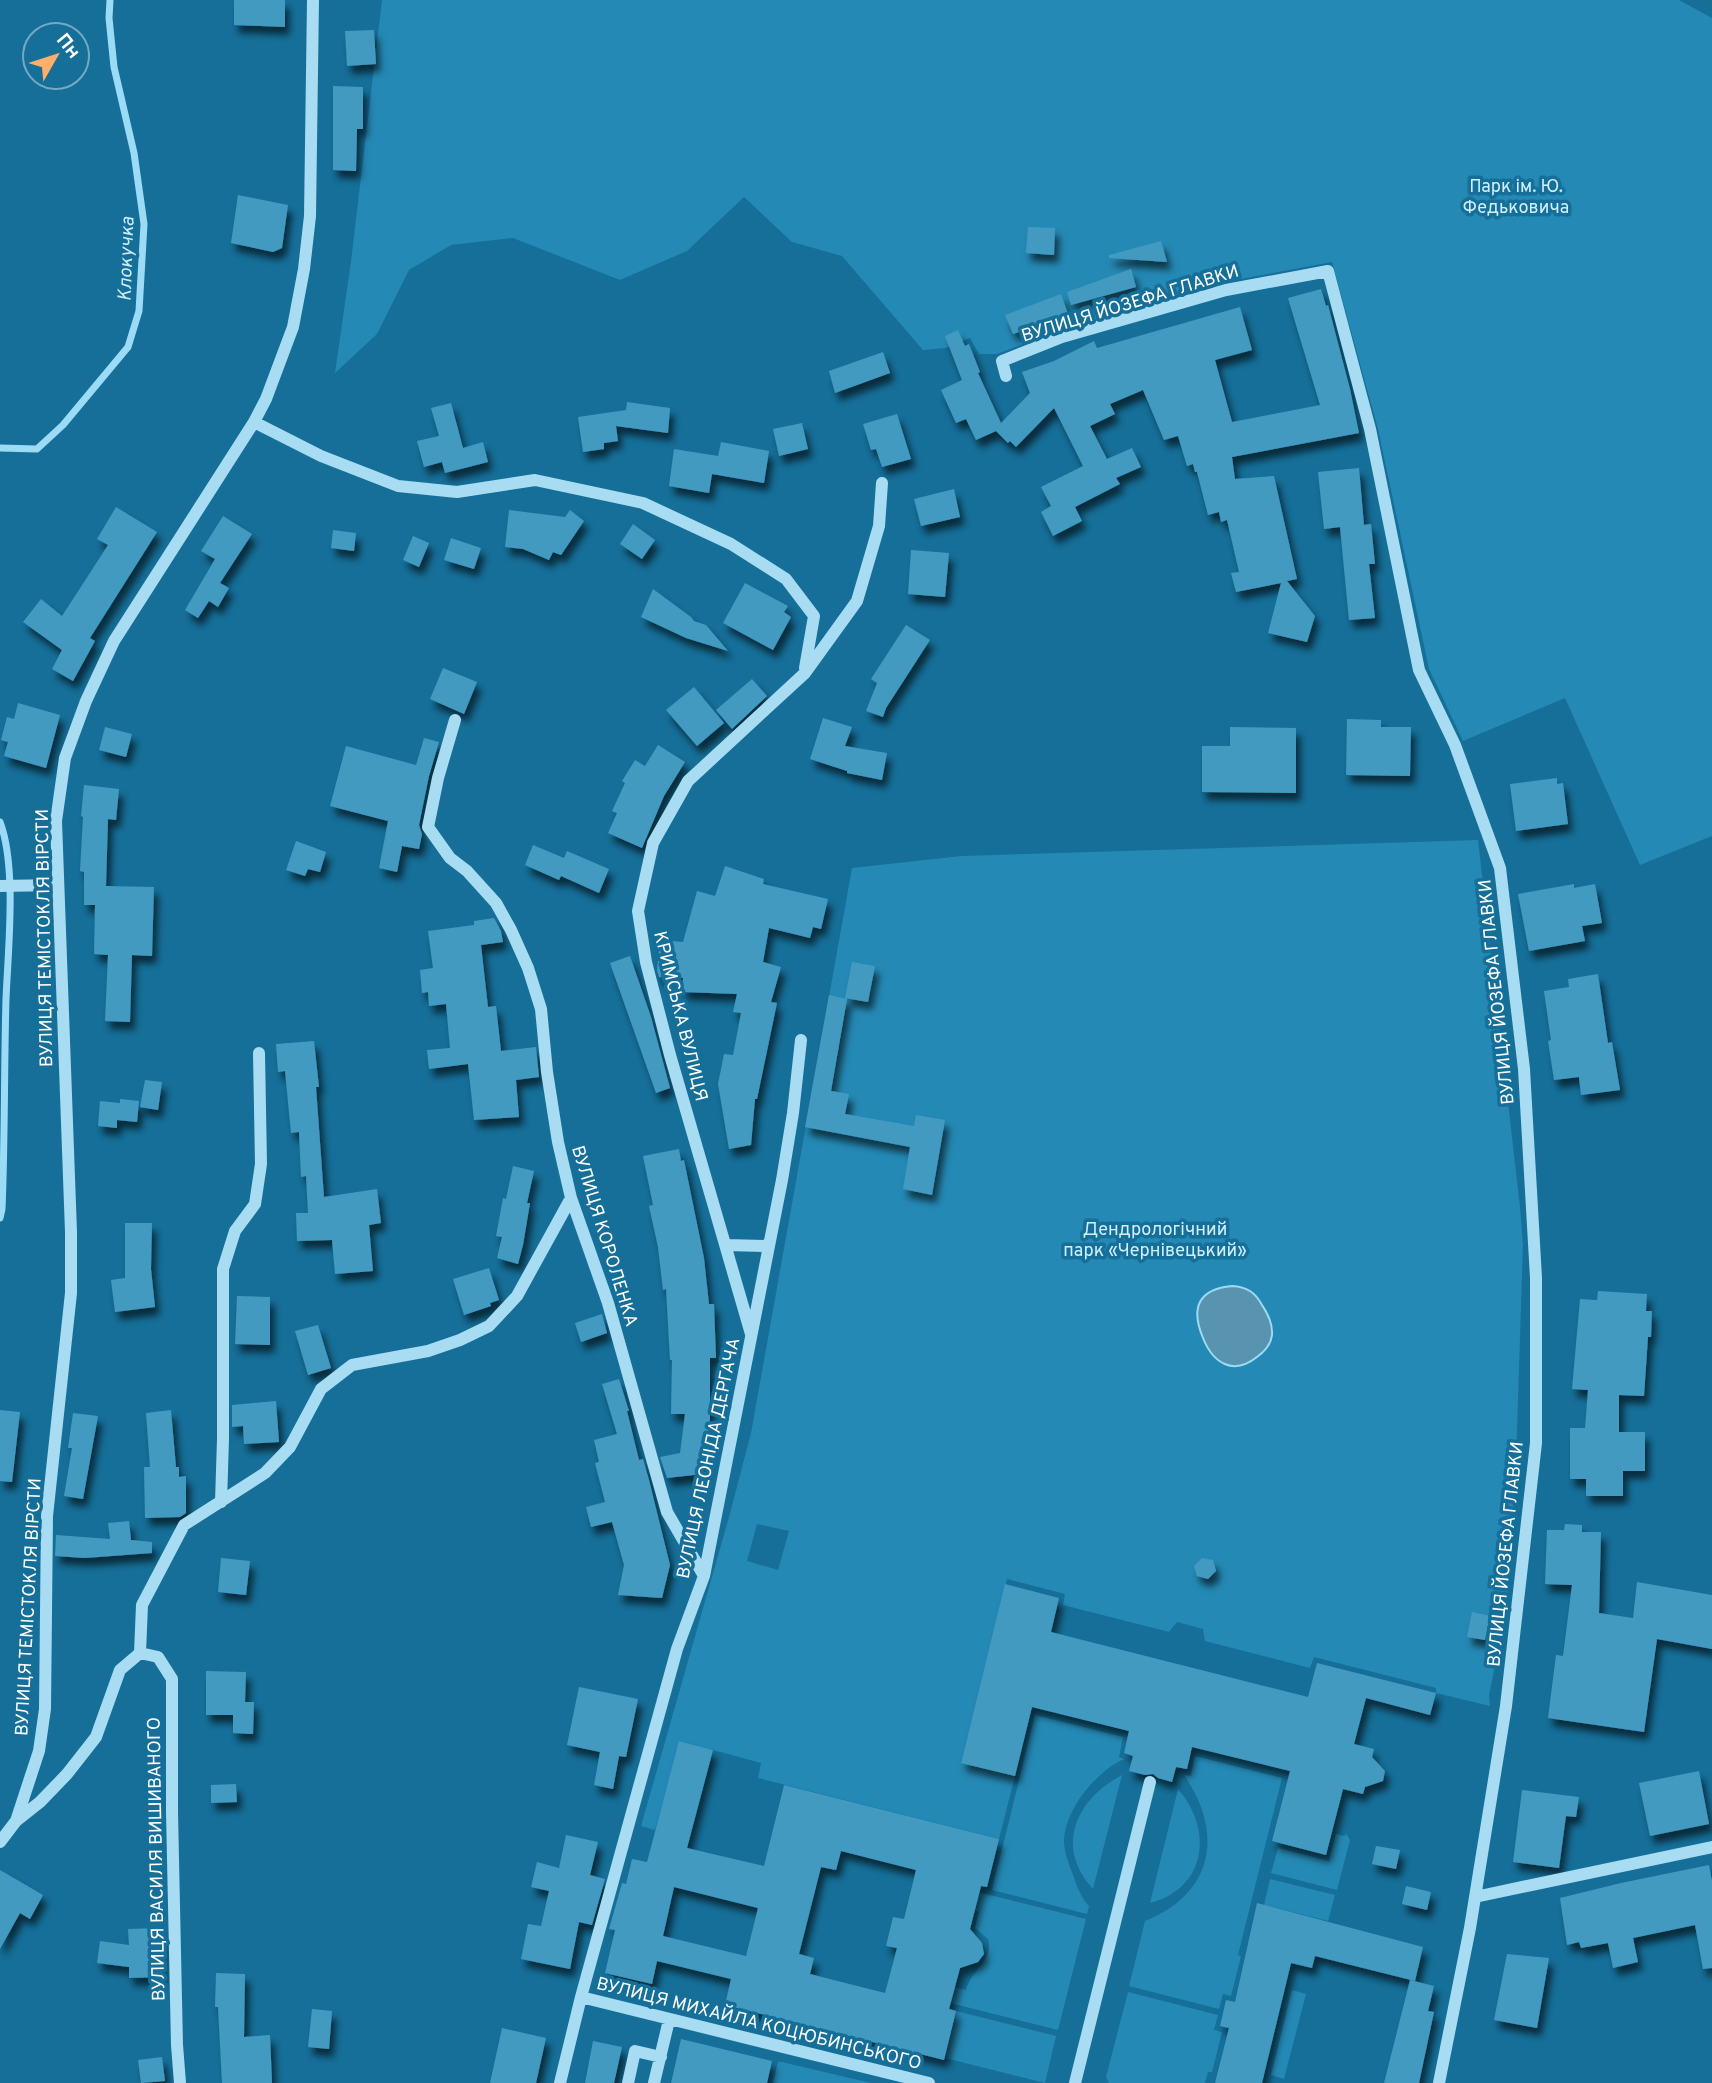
<svg xmlns="http://www.w3.org/2000/svg" width="1712" height="2083" viewBox="0 0 1712 2083" font-family="Overpass,sans-serif">
  <style>
    .green { fill: #2489b5; fill-rule: evenodd }
    .water { fill: #5894b0; stroke: #9bdbf5; stroke-width: 2 }
    .lines { fill: none; stroke-linecap: round; stroke-linejoin: round }
    .stream { stroke: #9bdbf5; stroke-width: 7 }
    .building { fill: #429ac1; fill-rule: evenodd; filter: url(#shadow) }
    .minor { stroke: #a8dcf2; stroke-width: 12 }
    .labels { text-anchor: middle; stroke-width: 7; stroke-linejoin: round; paint-order: stroke }
    .park-label { font-size: 18px; fill: #d0effd; stroke: #156f99 }
    .street-label { font-size: 18px; fill: #fff; stroke: #156f99 }
    .water-label { font-size: 19px; font-style: italic; fill: #cbedfb; stroke: #156f99 }
  </style>
  <defs>
    <filter id="shadow"><feDropShadow dx="4.5" dy="8" stdDeviation="3.5" flood-color="#0009"/></filter>
  </defs>
  <rect width="100%" height="100%" fill="#156f99"/>
  <path class="green" d="M382,0H1679L1712,18V836L1640,865L1565,698L1463,741L1429,669L1378,429L1332,262L1219,283L1058,331L997,354H979L970,338L946,348L923,350L842,256L792,242L744,197L687,251L620,280L513,238L451,245L409,270L377,334L335,373L351,261Z
    M1478,840L1520,1207L1523,1245L1513,1553L1505,1613L1489,1696L1490,1706L1436,1693V1688L1314,1657L1310,1668L1205,1641L1203,1629L1177,1622L1169,1632L1063,1605L1065,1594L1007,1579L961,1762L1015,1776L999,1839L758,1778L761,1763L680,1741L655,1830L641,1826L729,1517L751,1433L852,868L961,856ZM757,1524L789,1531L778,1570L747,1561Z
    M1035,1715L1123,1737L1119,1757L1124,1759C1096,1772 1066,1808 1064,1840C1064,1851 1068,1862 1072,1872C1076,1884 1080,1896 1089,1906L1087,1914L992,1890Z
    M1195,1756L1282,1778L1238,1955L1241,1956L1231,1996L1223,1994L1219,2009L1129,1986L1145,1921C1214,1893 1224,1833 1184,1775L1191,1776Z
    M1122,1775L1093,1889C1054,1847 1076,1799 1122,1775Z
    M1178,1789C1214,1830 1206,1889 1150,1903Z
    M1346,1833L1350,1840L1337,1890L1271,1873L1278,1848L1329,1861L1336,1834L1345,1836Z
    M1270,1879L1335,1895L1328,1921L1264,1905Z
    M970,1890L1086,1919L1058,2030L942,2001L946,1985L966,1990C971,1970 994,1961 988,1939L975,1928L979,1912L965,1908Z
    M1292,1990L1306,1994L1284,2079L1271,2075Z
    M1128,1992L1218,2015L1214,2030L1222,2032L1212,2072H1208L1205,2083H1109L1106,2077Z
    M956,2011L1056,2036L1045,2083L945,2058Z
    M778,2062H782L871,2083H773Z"/>
  <path class="water" d="M1232,1286C1247,1287 1255,1292 1262,1305C1268,1314 1273,1324 1272,1335C1271,1344 1264,1352 1257,1357C1233,1376 1213,1363 1203,1338C1190,1307 1199,1289 1232,1286Z"/>
  <g class="lines">
    <path class="stream" d="M0,448L37,449L63,425L128,347L139,311L144,224L134,153L114,67L109,18L110,0
      M0,822C17,867 8,950 6,999C4,1069 5,1139 2,1209L0,1218"/>
  </g>
  <path class="building" d="M234,0H285V27L234,25Z
    M374,30L376,64L347,66L345,31Z
    M333,86L363,87V129H357L356,171L333,170Z
    M238,195L288,205L282,248L273,252L231,243Z
    M1028,227L1055,228L1054,255L1026,253Z
    M1161,241L1167,262L1109,258V255Z
    M1131,269L1136,287L1071,305L1067,292Z
    M1321,289L1326,306L1328,305L1350,389L1359,433L1232,457L1235,479L1274,476L1297,579L1287,581L1315,616L1307,642L1268,633L1281,583L1236,592L1231,573L1239,572L1227,520L1221,522L1219,512L1208,515L1197,472H1195L1193,464L1187,466L1178,436L1164,440L1143,390L1110,404L1115,414L1090,426L1107,459L1132,448L1141,467L1116,478L1120,484L1075,507L1082,521L1053,536L1041,512L1051,506L1041,487L1083,466L1054,408L1016,447L1010,441L1008,443L996,431L976,440L966,419L956,423L941,390L962,380L945,336L958,330L965,346L969,344L980,372L978,373L1001,423L1030,393L1022,372L1054,361L1094,341L1097,348L1240,307L1252,350L1215,360L1232,422L1320,405L1288,298Z
    M1061,294L1068,314L1013,334L1005,315Z
    M883,352L890,373L835,393L829,371Z
    M627,402L670,408L668,433L616,426L618,441L604,443V449L583,452L578,417L626,410Z
    M451,403L463,448L483,442L488,462L445,473L442,462L424,467L417,441L439,436L431,408Z
    M897,414L911,459L882,467L876,449L871,450L863,424Z
    M802,423L808,449L779,456L773,429Z
    M721,442L769,451L764,483L712,474L709,493L669,486L674,449L718,456Z
    M1359,468L1364,525L1371,524L1375,564H1369L1375,618L1349,620L1340,527L1324,529L1318,472Z
    M954,489L960,517L921,526L914,499Z
    M116,507L157,532L90,638L95,641L73,681L52,669L62,650L23,622L41,599L62,616L108,545L97,539Z
    M509,510L565,517L570,510L584,521L561,555L553,552L549,560L523,549L505,547Z
    M223,516L252,534L220,583L229,588L218,607L209,601L198,618L185,610L215,559L201,551Z
    M633,524L655,540L642,559L620,544Z
    M333,530L356,533L354,551L331,548Z
    M413,536L429,543L419,567L403,560Z
    M451,538L481,548L474,569L444,560Z
    M911,550L949,553L945,597L908,594Z
    M745,583L788,606L784,612L791,617L773,650L723,623Z
    M653,589L691,617L694,621L706,625L728,651L686,638L641,617Z
    M906,625L930,640L886,708L883,717L866,711L877,683L871,679Z
    M443,668L477,682L464,714L430,699Z
    M752,679L767,696L732,729L716,710Z
    M694,687L724,723L697,746L666,710Z
    M18,703L60,715L46,768L4,756L8,742L1,740L7,717L14,719Z
    M823,718L852,727L845,746L887,753L882,780L847,773V771L810,759Z
    M1347,719L1381,720V727H1411L1410,776L1346,775Z
    M105,727L132,734L126,757L99,750Z
    M1230,727L1296,728V793L1202,792V746H1230Z
    M424,738L439,742L429,776L419,825L422,834L419,849L402,846L397,872L379,868L388,821L330,806L346,746L416,765Z
    M658,745L685,762L664,796L642,848L608,833L617,813L612,811L625,783L622,781L635,760L645,766Z
    M1557,778V784L1563,783L1568,824L1516,831L1510,784Z
    M84,785L119,789L116,820L108,819L106,886L154,887L152,956L132,955L130,1022L105,1021L108,955L94,954L95,905H84V872L80,871L83,817L81,816Z
    M296,841L326,852L320,872L308,869L305,876L286,870Z
    M533,845L564,858L567,851L609,869L599,893L561,876L559,880L525,865Z
    M725,866L764,879L763,884L828,899L821,929L813,927L810,938L769,928L763,962L781,967L771,1002L777,1003L757,1099H755L751,1145L729,1149L718,1084L724,1054L733,1055L741,1013L733,1012L737,994L682,992L683,978L659,977L657,970L660,940L683,942L697,891L715,896Z
    M1574,884V888L1595,884L1602,923L1582,926L1585,941L1529,951L1518,894Z
    M494,918L501,931L503,942L481,945L488,1007L496,1006L501,1051L536,1047L539,1077L516,1080L519,1117L474,1120L468,1064L429,1069L427,1050L450,1048L446,1004L429,1006L428,992L422,993L420,970L433,968L428,931L474,925V921Z
    M630,956L651,1017L670,1088L656,1093L610,963Z
    M852,962L875,966L868,1002L845,998Z
    M1598,974L1608,1043L1612,1042L1620,1090L1581,1095L1579,1077L1554,1080L1548,1041L1551,1040L1544,991L1569,987L1568,979Z
    M829,995L847,999L831,1091L849,1094L845,1114L914,1126L916,1115L945,1120L932,1195L903,1189L910,1147L805,1127Z
    M314,1041L319,1087H316L324,1197L377,1189L381,1223L369,1225L373,1271L335,1274L332,1240L297,1241L296,1213H308L306,1176L301,1177L299,1132L291,1133L285,1071L278,1072L276,1044Z
    M145,1080L162,1082L158,1110L140,1107Z
    M120,1099L139,1101L137,1122L117,1120V1128L98,1126L100,1101L120,1103Z
    M679,1149L681,1161L684,1160L704,1258L709,1304H714L716,1358H710V1422L703,1474L667,1478L660,1457L680,1453L685,1414H671L672,1360H670L666,1289L663,1290L658,1247L649,1206L653,1205L643,1156Z
    M513,1166L534,1171L527,1203H530L523,1245L518,1264L497,1258L502,1237L496,1236L503,1198L506,1199Z
    M125,1223H152L151,1269L155,1307L115,1312L111,1280L125,1278Z
    M489,1268L499,1300L490,1303L491,1306L464,1315L453,1279Z
    M1598,1291L1647,1294L1646,1311H1652L1651,1337H1648L1644,1396L1619,1395V1432H1645V1471H1623V1496H1586V1479H1570V1428H1585L1588,1390L1572,1389L1580,1299L1597,1300Z
    M237,1296L270,1297V1345L235,1344Z
    M602,1314L607,1333L581,1342L575,1323Z
    M318,1325L331,1368L308,1375L295,1331Z
    M619,1379L629,1411H627L639,1460L643,1459L649,1480L670,1565L662,1598L618,1595L624,1565L612,1522L591,1527L586,1507L605,1502L595,1463L599,1462L594,1440L617,1434L602,1384Z
    M276,1401L279,1442L244,1444L243,1426L232,1427V1405Z
    M0,1410L20,1412L12,1482L0,1481Z
    M171,1410L176,1467H179V1477L186,1476V1513L180,1517L145,1518L144,1467H150L146,1413Z
    M73,1413L98,1416L83,1499L64,1496L72,1448H68Z
    M129,1521L131,1540L152,1542V1553L85,1558L55,1556L56,1535L110,1539L108,1523Z
    M1565,1524L1582,1525V1532H1601L1599,1613L1633,1618L1637,1582L1712,1595V1649L1657,1639L1644,1732L1548,1718L1556,1655L1563,1656L1572,1585L1545,1584L1547,1530H1564Z
    M221,1558L250,1561L246,1595L218,1592Z
    M1202,1558L1213,1560L1216,1571L1208,1579L1197,1576L1194,1566Z
    M1005,1584L1059,1598L1051,1632L1308,1697L1317,1663L1436,1693L1430,1715L1366,1698L1354,1744L1374,1749L1372,1757L1385,1771L1383,1781L1365,1787L1363,1794L1343,1789L1326,1855L1272,1841L1290,1771L1192,1747L1187,1769L1176,1767L1172,1782L1158,1778L1153,1774L1145,1775L1129,1771L1133,1756L1124,1753L1129,1731L1032,1707L1015,1776L961,1763Z
    M1472,1612L1490,1616L1485,1640L1467,1637Z
    M206,1671L246,1672L245,1702H254L253,1734L233,1733V1715H206Z
    M579,1687L638,1699L626,1757L619,1756L613,1789L594,1785L600,1752L567,1745Z
    M679,1741L713,1750L687,1848L764,1866L784,1785L999,1839L987,1887L981,1886L970,1929L982,1943L984,1954L978,1962L960,1968L949,2009L956,2011L944,2060L725,2005L731,1979L657,1961L652,1984L605,1973L615,1930L609,1929L622,1883L626,1884L632,1859L647,1862ZM841,1851L916,1870L904,1919L893,1917L886,1946L897,1948L885,1993L810,1974L814,1958L799,1954L821,1867L836,1870ZM674,1887L758,1908L746,1956L663,1936Z
    M1699,1771L1709,1824L1650,1836L1639,1783Z
    M236,1784L237,1802L211,1803V1785Z
    M1522,1790L1579,1797L1576,1817L1566,1816L1559,1868L1513,1862Z
    M566,1835L598,1842L590,1875L605,1879L592,1925L579,1922L570,1969L521,1959L528,1924L541,1926L549,1891L531,1887L537,1862L559,1868Z
    M1376,1846L1400,1850L1396,1869L1372,1864Z
    M1709,1865L1712,1881V1968L1703,1969L1695,1925L1633,1938L1638,1962L1613,1968L1608,1943L1581,1948L1579,1942L1567,1945L1560,1898L1621,1883Z
    M0,1870L43,1895L30,1919L20,1913L0,1949Z
    M1406,1886L1431,1892L1427,1910L1402,1904Z
    M1257,1903L1423,1947L1415,1981L1315,1956L1312,1968L1291,1963L1262,2083H1215L1229,2028L1220,2026L1226,2000L1235,2002Z
    M161,1928L162,1977L129,1978V1967L97,1963L100,1941L129,1945L128,1929Z
    M1507,1954L1549,1958L1537,2028L1494,2020Z
    M216,1973L245,1974L244,2037L270,2035L272,2083H222L218,2007H215Z
    M1410,1980L1434,1986L1428,2011L1434,2012L1419,2083H1384Z
    M312,2009L332,2011L329,2049L308,2047Z
    M502,2028L546,2038L536,2083H490Z
    M681,2039L772,2061L767,2083H671Z
    M593,2041L622,2047L614,2083H585Z
    M162,2057L165,2081L141,2083L138,2060Z"/>
  <g class="lines">
    <path class="minor" d="M1006,376L1002,361L1062,337L1226,290L1328,271L1370,429L1419,670L1455,745L1500,868L1524,1069L1536,1278V1443L1506,1706L1470,1928L1439,2083
      M254,422L321,456L398,486L457,492L535,480L643,503L731,544L786,579L814,616L805,668
      M455,720L438,778L428,827L450,858L467,871L496,903L511,930L528,968L541,1009L547,1072L558,1142L571,1198L608,1303L667,1512L704,1576
      M0,886L58,885
      M726,1245L769,1246
      M751,1334L670,1055L646,962L638,911L653,843L688,781L805,673L857,601L879,526L882,483
      M221,1502L223,1439V1269L235,1231L255,1204L261,1164L259,1053
      M140,1653L142,1605L184,1525L265,1473L290,1447L321,1389L352,1365L428,1351L460,1340L489,1326L517,1296L571,1198
      M140,1653L158,1657L172,1679V1812L177,2045L180,2083
      M16,1821L40,1802L67,1774L96,1737L120,1670L140,1653
      M0,1842L16,1821L39,1751L45,1709L47,1516L71,1293V1232L56,821L65,758L86,701L114,641L254,422L266,399L293,327L304,269L310,216L313,0
      M1475,1897L1712,1847
      M581,1997L929,2083
      M560,2083L581,1997L677,1649L704,1576L782,1180L793,1113L801,1040
      M628,2083L635,2051L661,2057
      M654,2083L669,2020
      M1075,2083L1150,1782"/>
  </g>
  <g class="labels">
    <g class="park-label">
      <text x="1516" y="192">Парк ім. Ю.<tspan x="1516" dy="21">Федьковича</tspan></text>
      <text x="1155" y="1235">Дендрологічний<tspan x="1155" dy="21">парк «Чернівецький»</tspan></text>
    </g>
    <g class="street-label">
      <text transform="translate(1130 303) rotate(-17)" y="6">ВУЛИЦЯ ЙОЗЕФА ГЛАВКИ</text>
      <text transform="translate(44 938) rotate(-91)" y="6">ВУЛИЦЯ ТЕМІСТОКЛЯ ВІРСТИ</text>
      <text transform="translate(1496 992) rotate(-96)" y="6">ВУЛИЦЯ ЙОЗЕФА ГЛАВКИ</text>
      <text transform="translate(681 1016) rotate(76)" y="6">КРИМСЬКА ВУЛИЦЯ</text>
      <text transform="translate(605 1236) rotate(73)" y="6">ВУЛИЦЯ КОРОЛЕНКА</text>
      <text transform="translate(708 1458) rotate(-78)" y="6">ВУЛИЦЯ ЛЕОНІДА ДЕРГАЧА</text>
      <text transform="translate(1505 1554) rotate(-84)" y="6">ВУЛИЦЯ ЙОЗЕФА ГЛАВКИ</text>
      <text transform="translate(28 1607) rotate(-87)" y="6">ВУЛИЦЯ ТЕМІСТОКЛЯ ВІРСТИ</text>
      <text transform="translate(156 1859) rotate(-91)" y="6">ВУЛИЦЯ ВАСИЛЯ ВИШИВАНОГО</text>
      <text transform="translate(759 2023) rotate(14)" y="6">ВУЛИЦЯ МИХАЙЛА КОЦЮБИНСЬКОГО</text>
    </g>
    <g class="water-label">
      <text transform="translate(125 259) rotate(-88)" y="7">Клокучка</text>
    </g>
  </g>
  <g transform="translate(56 56) rotate(51)"><circle r="33" fill="#156f99" stroke="#73a9c2" stroke-width="2"/>
  <path d="M0-5L12 26L0 18L-12 26Z" fill="#ffaf6a"/>
  <text y="-10" font-size="19" font-weight="bold" text-anchor="middle" fill="#ffffff">Пн</text>
  </g>
</svg>
